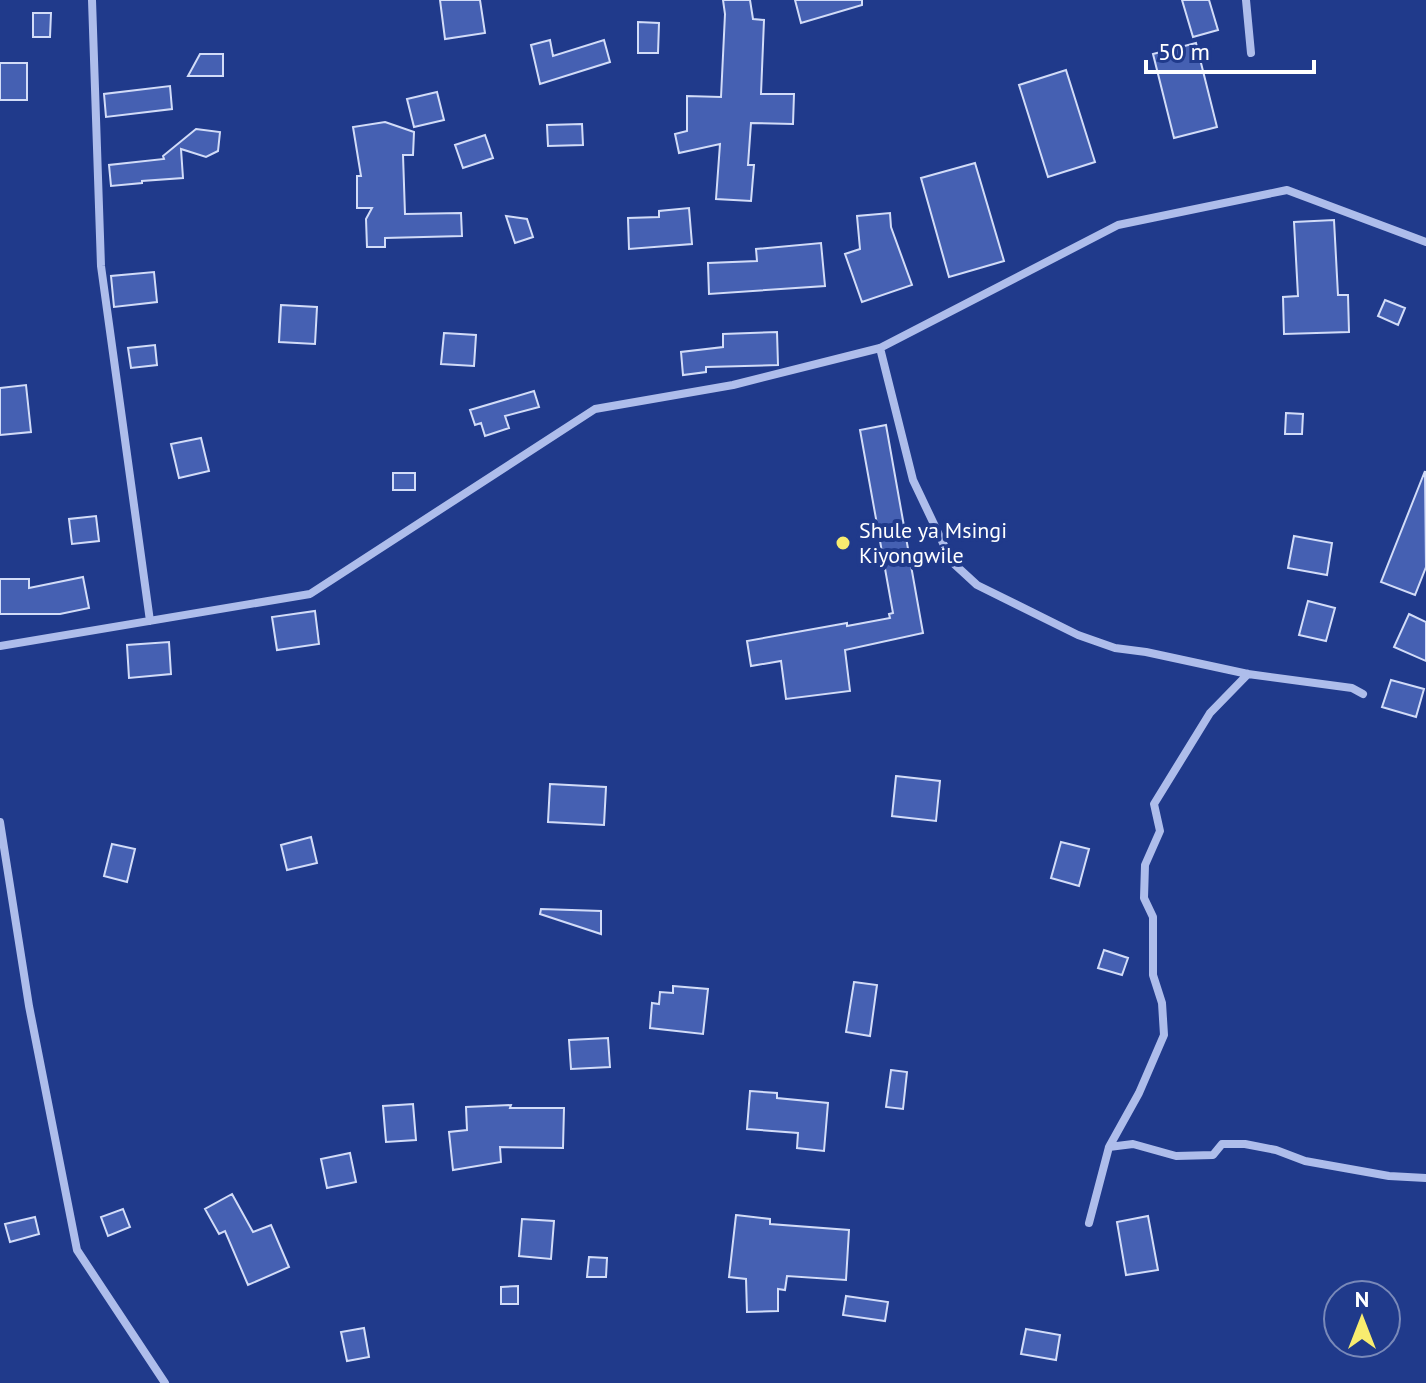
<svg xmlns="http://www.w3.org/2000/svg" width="1426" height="1383" viewBox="0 0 1426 1383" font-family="'PT Sans',sans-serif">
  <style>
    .building { fill: #4560b2; stroke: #d2dcf8; stroke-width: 2 }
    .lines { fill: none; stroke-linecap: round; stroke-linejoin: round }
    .street { stroke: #aebdeb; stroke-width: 8 }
    .poi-dot { fill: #f8ec6f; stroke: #203a8b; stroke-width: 3 }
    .labels { text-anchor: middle; stroke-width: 8; stroke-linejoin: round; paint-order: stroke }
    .poi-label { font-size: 22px; fill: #fff; stroke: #203a8b; text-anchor: start }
  </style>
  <rect width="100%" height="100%" fill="#203a8b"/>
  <path class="building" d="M440,0H480L485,33L445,39Z
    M723,0H750L753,19L764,20L761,94H794L793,124L751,123L748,165H754L751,201L716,199L720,144L679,153L675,134L687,131V96L721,97L725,14Z
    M795,0H862V5L801,23Z
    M1182,0H1209L1218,30L1193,37Z
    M33,13H51L50,37H33Z
    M638,22L659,23L658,53H638Z
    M550,40L553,56L604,40L610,62L540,84L531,45Z
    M1196,43L1217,127L1174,138L1153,54Z
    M200,54H223V76H188Z
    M0,63H27V100H0Z
    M1066,70L1095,162L1048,177L1019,85Z
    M170,86L172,109L106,117L104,94Z
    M437,92L444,120L414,127L407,99Z
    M385,122L414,132L413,155H403L405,214L461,213L462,236L385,238V247H367L366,219L372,208H357V176H361L353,127Z
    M582,124L583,145L548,146L547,125Z
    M196,129L220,132L218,151L206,157L181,149L183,178L142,181V183L111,186L109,165L164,159L163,156Z
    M485,135L493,158L463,168L455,145Z
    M975,163L1004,261L949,277L921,178Z
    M689,208L692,244L629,249L628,218L659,217V211Z
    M890,213L891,227L912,285L862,302L845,254L860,249L857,216Z
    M506,216L527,219L533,237L515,243Z
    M1334,220L1338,295H1348L1349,332L1284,334L1283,297L1298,296L1294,222Z
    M821,243L825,286L709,294L708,263L757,261L756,249Z
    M154,272L157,302L114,307L111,276Z
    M1385,300L1405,308L1398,325L1378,316Z
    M281,305L317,307L315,344L279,342Z
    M777,332L778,365L706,367V372L683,375L681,352L723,347V334Z
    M444,333L476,335L474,366L441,364Z
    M155,345L157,365L131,368L128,348Z
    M26,385L31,432L0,435V388Z
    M534,391L539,407L505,416L509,428L485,436L481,423L475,425L470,410Z
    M1286,413L1303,414L1302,434H1285Z
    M886,425L923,633L845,650L850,691L786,699L781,661L751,666L747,641L847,623V626L890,618L889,614L893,613L860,430Z
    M201,438L209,471L179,478L171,444Z
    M1425,471L1426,567L1415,595L1381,582Z
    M393,473H415V490H393Z
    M96,516L99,541L72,544L69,519Z
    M1294,536L1332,543L1327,575L1288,568Z
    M83,577L89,608L60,614H0V579H29V588Z
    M1308,601L1335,608L1326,641L1299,635Z
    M315,611L319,644L277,650L272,617Z
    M1409,614L1426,622V661L1394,647Z
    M169,642L171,674L129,678L127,645Z
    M1391,680L1424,689L1416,717L1382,707Z
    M896,776L940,781L936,821L892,816Z
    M550,784L606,787L604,825L548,822Z
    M311,837L317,863L287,870L281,845Z
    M1061,842L1089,849L1079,886L1051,878Z
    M112,844L135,849L127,882L104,876Z
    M541,909L601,911V934L540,914Z
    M1104,950L1128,958L1122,975L1098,968Z
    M854,982L877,985L870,1036L846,1032Z
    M673,986L708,989L703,1034L650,1028L652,1003L659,1004L660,992L673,993Z
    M608,1038L610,1067L571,1069L569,1040Z
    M891,1070L907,1072L903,1109L886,1107Z
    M750,1091L777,1093V1098L828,1103L824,1151L797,1148L798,1133L747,1129Z
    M413,1104L416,1140L386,1142L383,1106Z
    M511,1105L510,1108H564L563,1148L500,1147L501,1162L453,1170L449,1132L467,1130L466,1107Z
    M350,1153L356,1182L327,1188L321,1159Z
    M232,1194L253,1232L271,1225L289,1267L248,1285L225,1231L219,1234L205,1209Z
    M123,1209L130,1227L108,1236L101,1217Z
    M736,1215L770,1219V1224L849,1230L846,1280L787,1276L785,1290L778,1289V1311L747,1312L746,1279L729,1277Z
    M1148,1216L1158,1270L1126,1275L1117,1222Z
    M35,1217L39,1234L10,1242L5,1224Z
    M522,1219L554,1221L551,1259L519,1256Z
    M589,1257L607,1258L606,1277H587Z
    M518,1286V1304H501V1287Z
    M846,1296L888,1302L885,1321L843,1315Z
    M364,1328L369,1357L347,1361L341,1332Z
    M1026,1329L1060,1335L1056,1360L1021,1354Z"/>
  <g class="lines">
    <path class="street" d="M92,0L101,266L150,621
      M1246,0L1251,53
      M880,348L913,480L952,562L977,585L1078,635L1115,648L1146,652L1248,674L1352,688L1363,694
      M0,646L310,594L595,409L733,385L880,348L1118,225L1287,190L1426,242
      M0,822L29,1006L77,1250L165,1383
      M1109,1147L1139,1093L1164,1035L1162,1003L1153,975V917L1144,898L1145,865L1160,831L1154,804L1210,713L1248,674
      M1089,1223L1109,1147L1133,1144L1176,1156L1213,1155L1222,1144H1245L1276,1150L1305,1161L1389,1176L1426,1178"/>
  </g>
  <circle class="poi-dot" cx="843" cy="543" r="8"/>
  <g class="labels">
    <g class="poi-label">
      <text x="859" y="538">Shule ya Msingi<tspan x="859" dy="25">Kiyongwile</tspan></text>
    </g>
  </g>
  <g transform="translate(1362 1319)"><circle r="38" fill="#203a8b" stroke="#7989b9" stroke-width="2"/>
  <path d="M0-6L14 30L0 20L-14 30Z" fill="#f8ec6f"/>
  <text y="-12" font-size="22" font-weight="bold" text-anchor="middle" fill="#ffffff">N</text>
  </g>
  <path d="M1146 60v12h168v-12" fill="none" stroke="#ffffff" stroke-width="4"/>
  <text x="1158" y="60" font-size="24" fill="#ffffff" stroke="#203a8b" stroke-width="6" paint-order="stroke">50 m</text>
</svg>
